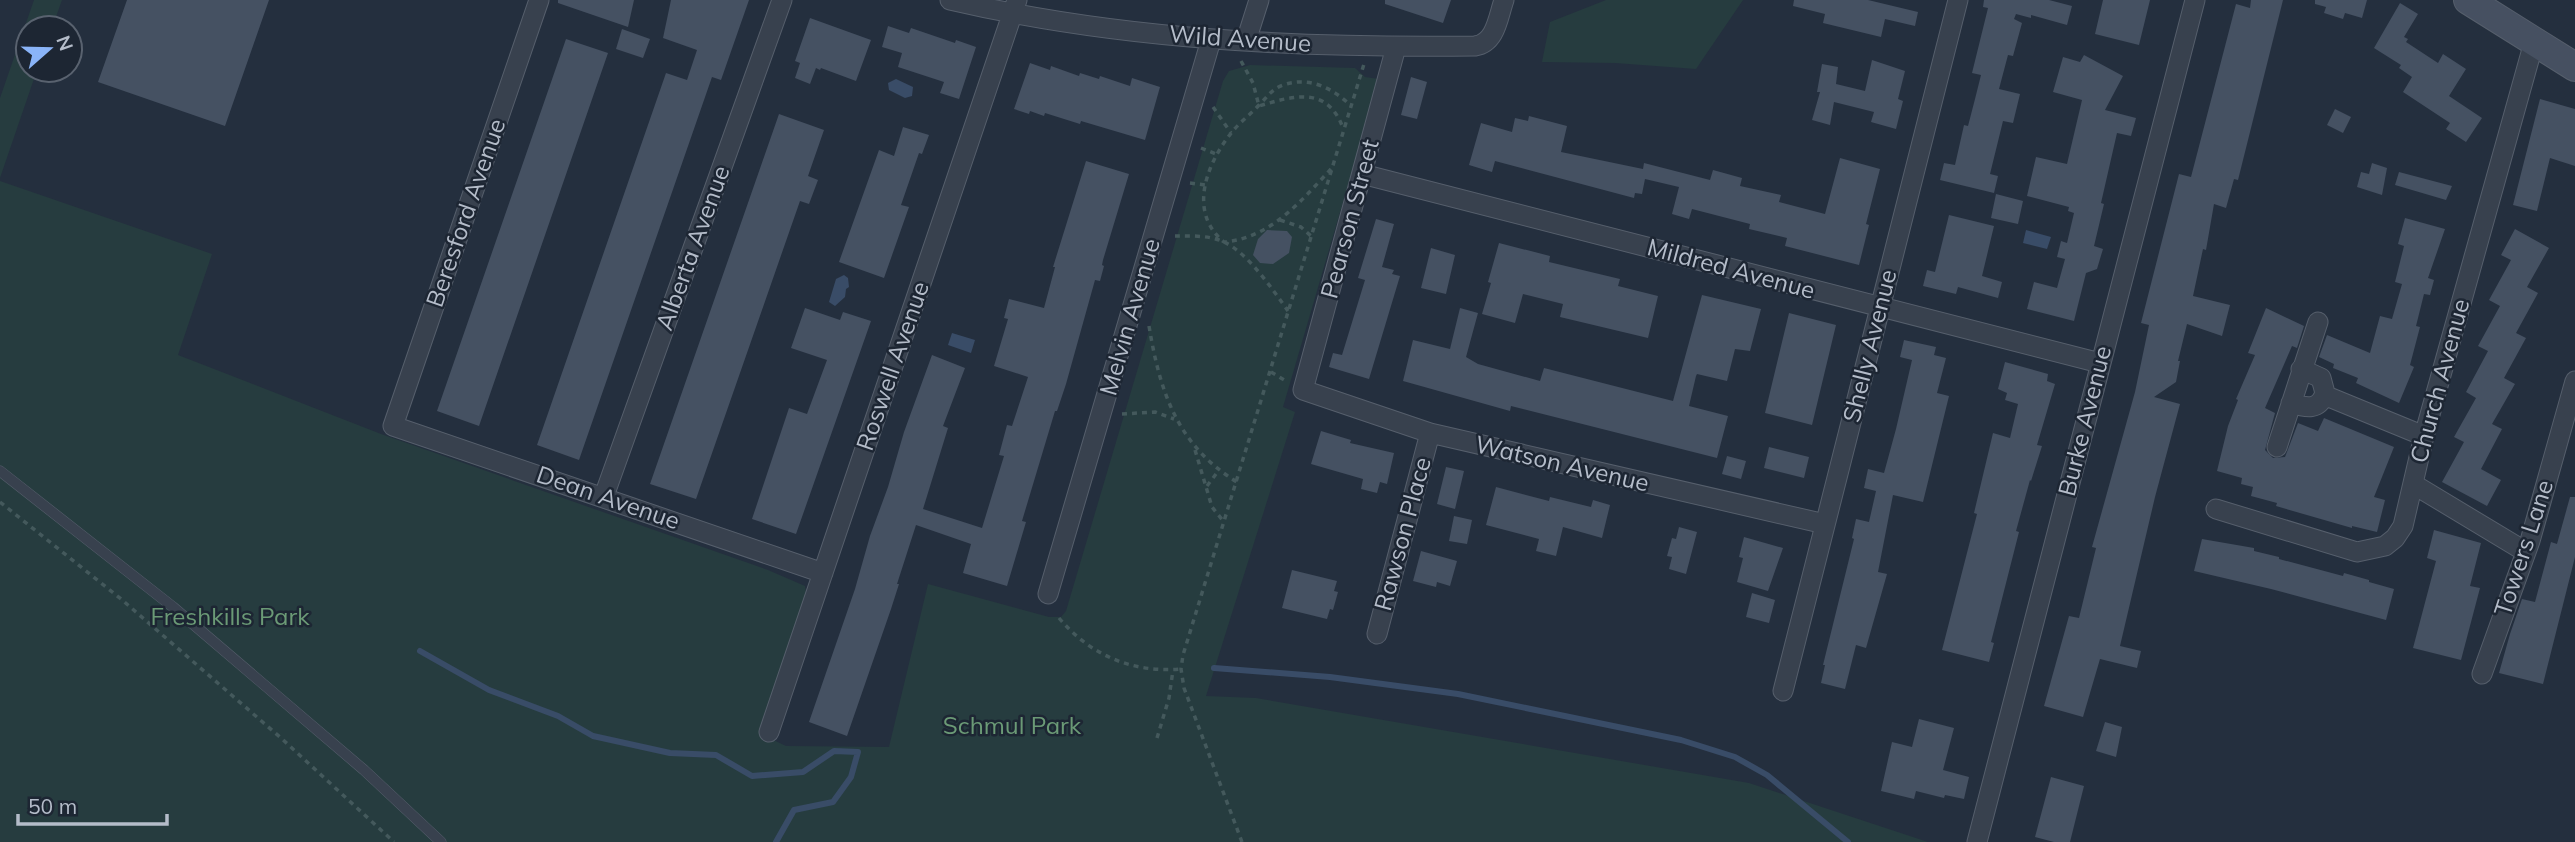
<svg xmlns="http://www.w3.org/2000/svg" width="2575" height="842" viewBox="0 0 2575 842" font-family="Mulish,sans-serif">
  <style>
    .green { fill: #263c3f }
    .water { fill: #394c67 }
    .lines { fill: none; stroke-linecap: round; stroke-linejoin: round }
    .stream { stroke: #394c67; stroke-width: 6 }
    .building { fill: #455162 }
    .lane-casing { stroke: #565f6c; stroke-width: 11 }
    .street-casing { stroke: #565f6c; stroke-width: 21 }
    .secondary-casing { stroke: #565f6c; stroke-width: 30 }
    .path { stroke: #44595c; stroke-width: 3.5; stroke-dasharray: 5 5; stroke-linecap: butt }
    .lane { stroke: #38414e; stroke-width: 10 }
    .street { stroke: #38414e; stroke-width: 19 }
    .secondary { stroke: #465061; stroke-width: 28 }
    .labels { text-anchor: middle; stroke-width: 5; stroke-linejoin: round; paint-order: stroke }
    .street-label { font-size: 24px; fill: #b4bcc9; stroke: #1d2633 }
    .park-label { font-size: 24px; fill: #6b9a76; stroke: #1d2633 }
  </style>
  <rect width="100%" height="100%" fill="#242f3e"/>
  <path class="green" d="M34,0H62L52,28H28V70H37L0,178V98Z
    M1606,0H1743L1696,69L1615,63L1542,62L1550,22Z
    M1250,65L1355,68L1365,77L1379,79L1283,407L1295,412L1206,696L1256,698L1749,783L1928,842H0V181L212,254L178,355L381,434L768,570L805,586L808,605L763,735L786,746L889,747L928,584L1049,617H1061L1066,611L1223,81L1229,71Z"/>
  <path class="water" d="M896,79L913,87L912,96L905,98L889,90L888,83Z
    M2026,230L2051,237L2047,249L2023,243Z
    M844,275L848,278L849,287L846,289L845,297L835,306L829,302L836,279Z
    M952,333L975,340L971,353L948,345Z"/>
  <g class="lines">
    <path class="stream" d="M420,651L489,690L558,716L593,736L670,753L716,755L752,776L803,772L834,751L858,752L851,777L833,802L794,810L776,842
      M1214,668L1330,677L1458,694L1681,740L1735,757L1767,775L1848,842"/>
  </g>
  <path class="building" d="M127,0H269L225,126L98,82Z
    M558,0H634L628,27L558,3Z
    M671,0H749L721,80L712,77L579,460L537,445L666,73L687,80L697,50L663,38Z
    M1385,0H1451L1443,23L1385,4Z
    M1794,0H1868L1918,12L1915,26L1885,19L1881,37L1823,23L1825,14L1793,6Z
    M1984,0H2049L2072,6L2067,25L2031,15V18L2016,14L2014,19L2022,23L2013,56L2008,55L1999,89L2020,94L2013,123L2003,121L1990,174L1998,176L1994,193L1940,180L1944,163L1955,165L1964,125L1968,126L1975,99L1981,75L1972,73L1988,8L1983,7Z
    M2103,0H2150L2139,45L2095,34Z
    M2251,0H2283L2238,180L2234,179L2226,208L2214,204L2206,250L2203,249L2193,296L2230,305L2222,336L2187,324L2178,361H2180L2176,382L2154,397L2180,404L2155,497L2120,646L2141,651L2137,668L2100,659L2083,717L2044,706L2069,616L2079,618L2096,548L2092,547L2135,392L2149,325L2141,323L2179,174L2191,177L2236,4L2250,8Z
    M2315,0H2367L2362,18L2345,13L2343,19L2324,13L2326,7L2315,4Z
    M2400,3L2418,14L2404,37L2408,39L2406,42L2438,63L2443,54L2466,69L2449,96L2482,118L2466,142L2446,129L2450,123L2403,92L2412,77L2399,68L2401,65L2374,48Z
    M810,18L871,40L856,81L821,68L820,70L816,68L810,84L795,78L800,63L795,61Z
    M888,26L909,33L911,28L955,43L956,40L976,47L959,99L940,93L944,82L898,67L902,53L882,47Z
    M622,29L650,39L643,58L616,49Z
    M566,39L608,53L479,426L437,411Z
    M2084,55L2123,76L2105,110L2136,118L2131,136L2117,133L2101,203L2104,204L2094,246L2103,249L2097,269L2086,273L2074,321L2027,309L2034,282L2057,288L2065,259L2057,257L2061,241L2067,243L2074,213L2068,211L2069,207L2027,196L2036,157L2067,164L2082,100L2053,92L2063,57L2080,62Z
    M1872,60L1905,71L1898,99L1903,101L1896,129L1871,122L1874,112L1834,102L1830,125L1812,120L1820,92H1817L1822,64L1838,67L1836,84L1865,91Z
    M1030,63L1050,70L1051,66L1079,76L1080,73L1099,79L1100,76L1130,86L1132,78L1160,87L1145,140L1081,121L1080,124L1045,113L1044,116L1030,111L1029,114L1014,109Z
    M1411,77L1427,82L1417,119L1401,115Z
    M2540,99L2575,109V166L2550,158L2537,211L2513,205Z
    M2335,109L2351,117L2343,133L2327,125Z
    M779,114L824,130L808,176L818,180L809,204L800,201L696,499L650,484Z
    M1529,116L1567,126L1561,152L1643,169L1644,163L1710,180L1713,170L1742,178L1740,186L1781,195L1779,202L1825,214L1840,158L1880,169L1866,224L1869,225L1859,265L1785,246L1787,238L1749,229L1750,224L1692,209L1689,219L1672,214L1679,187L1645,179L1642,194L1635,193L1634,198L1495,161L1492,172L1469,165L1481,123L1512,132L1515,118L1528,121Z
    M903,127L929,135L922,154L919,153L901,205L909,207L884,278L839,262L879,150L894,156Z
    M1086,161L1129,174L1103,260L1102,265L1104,266L1100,281L1095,280L1066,384L1057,411H1055L1022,521L1026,522L1007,586L963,573L971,544L916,525L897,584H899L891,609L847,736L809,722L855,589L870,536L888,487L904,432L932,355L965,368L943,426L948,428L923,509L982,528L1004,456L999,455L1007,425L1012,426L1028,377L994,366L1008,319L1004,318L1009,299L1044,308L1055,267H1053Z
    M2372,163L2387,168L2382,195L2357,187L2361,172L2369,174Z
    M2399,172L2452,186L2446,200L2395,185Z
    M1996,194L2023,201L2018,224L1991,218Z
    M1949,215L1994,226L1982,276L2002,282L1998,298L1958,287L1956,294L1923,286L1927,270L1935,272Z
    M2405,218L2445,229L2428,278L2434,280L2430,295L2424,294L2416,326L2420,327L2410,365L2414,367L2399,403L2356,383L2358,378L2333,368L2334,364L2319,357L2327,335L2370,353L2380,316L2392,319L2402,284L2395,282L2404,246L2398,244Z
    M1376,219L1394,224L1382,267L1394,270L1392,274L1400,276L1369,379L1329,367L1333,353L1342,355L1365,280L1358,278Z
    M2515,229L2549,248L2527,287L2538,293L2516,333L2526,338L2504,378L2515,384L2492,424L2502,429L2481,469L2501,480L2487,506L2442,482L2464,442L2454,437L2476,398L2466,392L2488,351L2478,346L2500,306L2489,300L2511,260L2501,255Z
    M1267,230L1287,231L1292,237L1289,253L1273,264L1260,263L1253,255L1258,239Z
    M1499,243L1550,256L1549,262L1620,279L1618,286L1658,296L1648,338L1560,317L1563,304L1523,294L1515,323L1482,314L1491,283L1488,282Z
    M1431,248L1455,255L1446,294L1421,288Z
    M1702,295L1761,309L1750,351L1735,349L1727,381L1697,374L1696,376L1689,406L1728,416L1717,458L1511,406L1510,411L1403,381L1413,340L1450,349L1460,308L1478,313L1466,357L1478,364L1540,381L1544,368L1673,401Z
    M805,308L840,320L843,312L871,321L796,534L752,519L789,408L807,414L827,360L791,348Z
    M2266,308L2304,326L2297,348L2292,346L2265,408L2275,413L2265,450L2273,458L2285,457L2298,423L2318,431L2324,418L2394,447L2374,497L2385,500L2377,532L2352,526V528L2276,506L2277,503L2251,496L2253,487L2241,484L2242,478L2217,471L2228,426L2238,400L2236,399L2255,355L2248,353Z
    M1789,313L1836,325L1812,425L1765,413Z
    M1904,340L1936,347L1934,355L1946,358L1937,393L1949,396L1923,502L1893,495L1878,572L1887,574L1866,648L1856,645L1845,689L1821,683L1825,665H1823L1854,539L1852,538L1856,519L1869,522L1876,491L1864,488L1868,469L1884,473L1896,429L1912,360L1900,357Z
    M2005,362L2048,374L2047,381L2055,384L2037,445L2042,446L2031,481L2030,480L2016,531L2019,532L1991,642L1994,643L1989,662L1942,650L1977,514L1974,513L1993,433L2010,438L2018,404L2005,400L2007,393L1998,389Z
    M1321,431L1351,440L1350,443L1394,453L1387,484L1380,482L1377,493L1361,489L1363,479L1311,464Z
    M1769,447L1809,457L1804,478L1764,468Z
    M1727,456L1746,461L1741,479L1722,474Z
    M1446,467L1464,471L1455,509L1437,504Z
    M1496,487L1549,501L1550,497L1591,507L1593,500L1610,505L1602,538L1563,527L1556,556L1536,551L1539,539L1486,525Z
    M2570,497H2575V557L2543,684L2499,673L2510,634L2522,599L2535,602L2551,542L2557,544Z
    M1454,516L1472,520L1467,544L1449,541Z
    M1679,527L1697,532L1686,574L1669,569L1672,557L1667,556L1672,538L1676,539Z
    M2434,530L2481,543L2470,586L2480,588L2461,660L2413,648L2436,561L2427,558Z
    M1744,537L1783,548L1768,591L1737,582L1743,558L1739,557Z
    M2202,539L2254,548V551L2279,557V559L2343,576L2344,573L2369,580V582L2394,589L2386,620L2271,589L2194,571Z
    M1421,551L1457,561L1450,586L1437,582L1436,587L1413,581Z
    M1292,570L1337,581L1334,591L1338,592L1333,610L1330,609L1327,619L1282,608Z
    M1752,593L1775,600L1769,623L1746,617Z
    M1919,719L1954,728L1943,770L1969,777L1964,799L1945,795L1944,798L1916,791L1914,799L1881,791L1892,742L1912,747Z
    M2105,722L2122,727L2116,757L2096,751Z
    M2051,777L2084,786L2070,842H2054L2035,837Z"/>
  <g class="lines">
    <g class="lane-casing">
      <path id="lane" d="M0,471L173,607L364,770L441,842"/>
    </g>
    <g class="street-casing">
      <path id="street" d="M539,0L393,426L823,573
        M950,0C1121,40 1299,48 1475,46C1496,43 1498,17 1504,0
        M1246,41L1259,0
        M1396,47L1303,390L1430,433L1825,524
        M1362,174L2100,363
        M2324,395L2424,436
        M2291,403C2306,408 2319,411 2325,393L2321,378L2301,369
        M2277,447L2318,322
        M2413,484L2526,552
        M604,496L782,0
        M2216,509L2357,552L2385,546L2395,538L2403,526L2424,436L2534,42
        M1048,594L1211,40
        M1377,634L1430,433
        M2482,674L2530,541L2575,381
        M1783,691L1958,0
        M769,732L1017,0
        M1977,842L2195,0"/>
    </g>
    <g class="secondary-casing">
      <path id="secondary" d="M2468,0L2575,67"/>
    </g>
    <path class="path" d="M1241,61L1253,83L1259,106C1293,96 1327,85 1343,128
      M1213,107L1231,133
      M1201,148L1216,154
      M1331,169C1301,201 1271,238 1224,242C1187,212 1207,163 1232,132C1240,122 1250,115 1259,105C1267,97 1272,89 1283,85C1309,76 1333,88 1351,106
      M1190,183L1205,185
      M1280,220L1301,227L1312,237
      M1175,236C1191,236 1209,235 1224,242C1248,253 1273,290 1288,311
      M1149,326C1160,392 1177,445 1237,482
      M1271,372L1286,381
      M1122,414L1155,412L1174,419
      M1195,450L1212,507L1224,522
      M1207,486L1219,470
      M0,502L121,599L281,738L394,842
      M1059,618C1090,655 1132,673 1180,669
      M1157,738L1169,698L1173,670
      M1242,842L1184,688L1181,669L1183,655L1364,64"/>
    <use href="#lane" class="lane"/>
    <use href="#street" class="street"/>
    <use href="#secondary" class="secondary"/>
  </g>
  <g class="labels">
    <g class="street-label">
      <text transform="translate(1240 39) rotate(4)" y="8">Wild Avenue</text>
      <text transform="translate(466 213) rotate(-71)" y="8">Beresford Avenue</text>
      <text transform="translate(1350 219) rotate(-75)" y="8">Pearson Street</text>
      <text transform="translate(693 248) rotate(-70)" y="8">Alberta Avenue</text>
      <text transform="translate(1731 269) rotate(15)" y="8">Mildred Avenue</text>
      <text transform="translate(1130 317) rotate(-74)" y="8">Melvin Avenue</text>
      <text transform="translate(1870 346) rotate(-76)" y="8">Shelly Avenue</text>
      <text transform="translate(893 366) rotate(-71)" y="8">Roswell Avenue</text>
      <text transform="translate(2440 381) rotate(-75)" y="8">Church Avenue</text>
      <text transform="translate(2085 421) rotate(-76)" y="8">Burke Avenue</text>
      <text transform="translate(1562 464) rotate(13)" y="8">Watson Avenue</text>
      <text transform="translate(608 498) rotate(19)" y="8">Dean Avenue</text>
      <text transform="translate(1403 534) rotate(-75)" y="8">Rawson Place</text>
      <text transform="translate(2524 548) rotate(-72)" y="8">Towers Lane</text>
    </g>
    <g class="park-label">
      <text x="230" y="625">Freshkills Park</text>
      <text x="1012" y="734">Schmul Park</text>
    </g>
  </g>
  <g transform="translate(49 49) rotate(70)"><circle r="33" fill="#1d2633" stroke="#59626f" stroke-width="2"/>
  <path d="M0-5L12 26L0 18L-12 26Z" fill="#8ab4f8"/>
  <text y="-10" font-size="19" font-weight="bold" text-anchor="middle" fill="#b4bcc9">N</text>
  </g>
  <path d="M18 814v10h149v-10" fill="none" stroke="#b4bcc9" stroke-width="3.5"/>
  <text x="28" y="814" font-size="21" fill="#b4bcc9" stroke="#1d2633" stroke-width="5" paint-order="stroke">50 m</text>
</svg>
